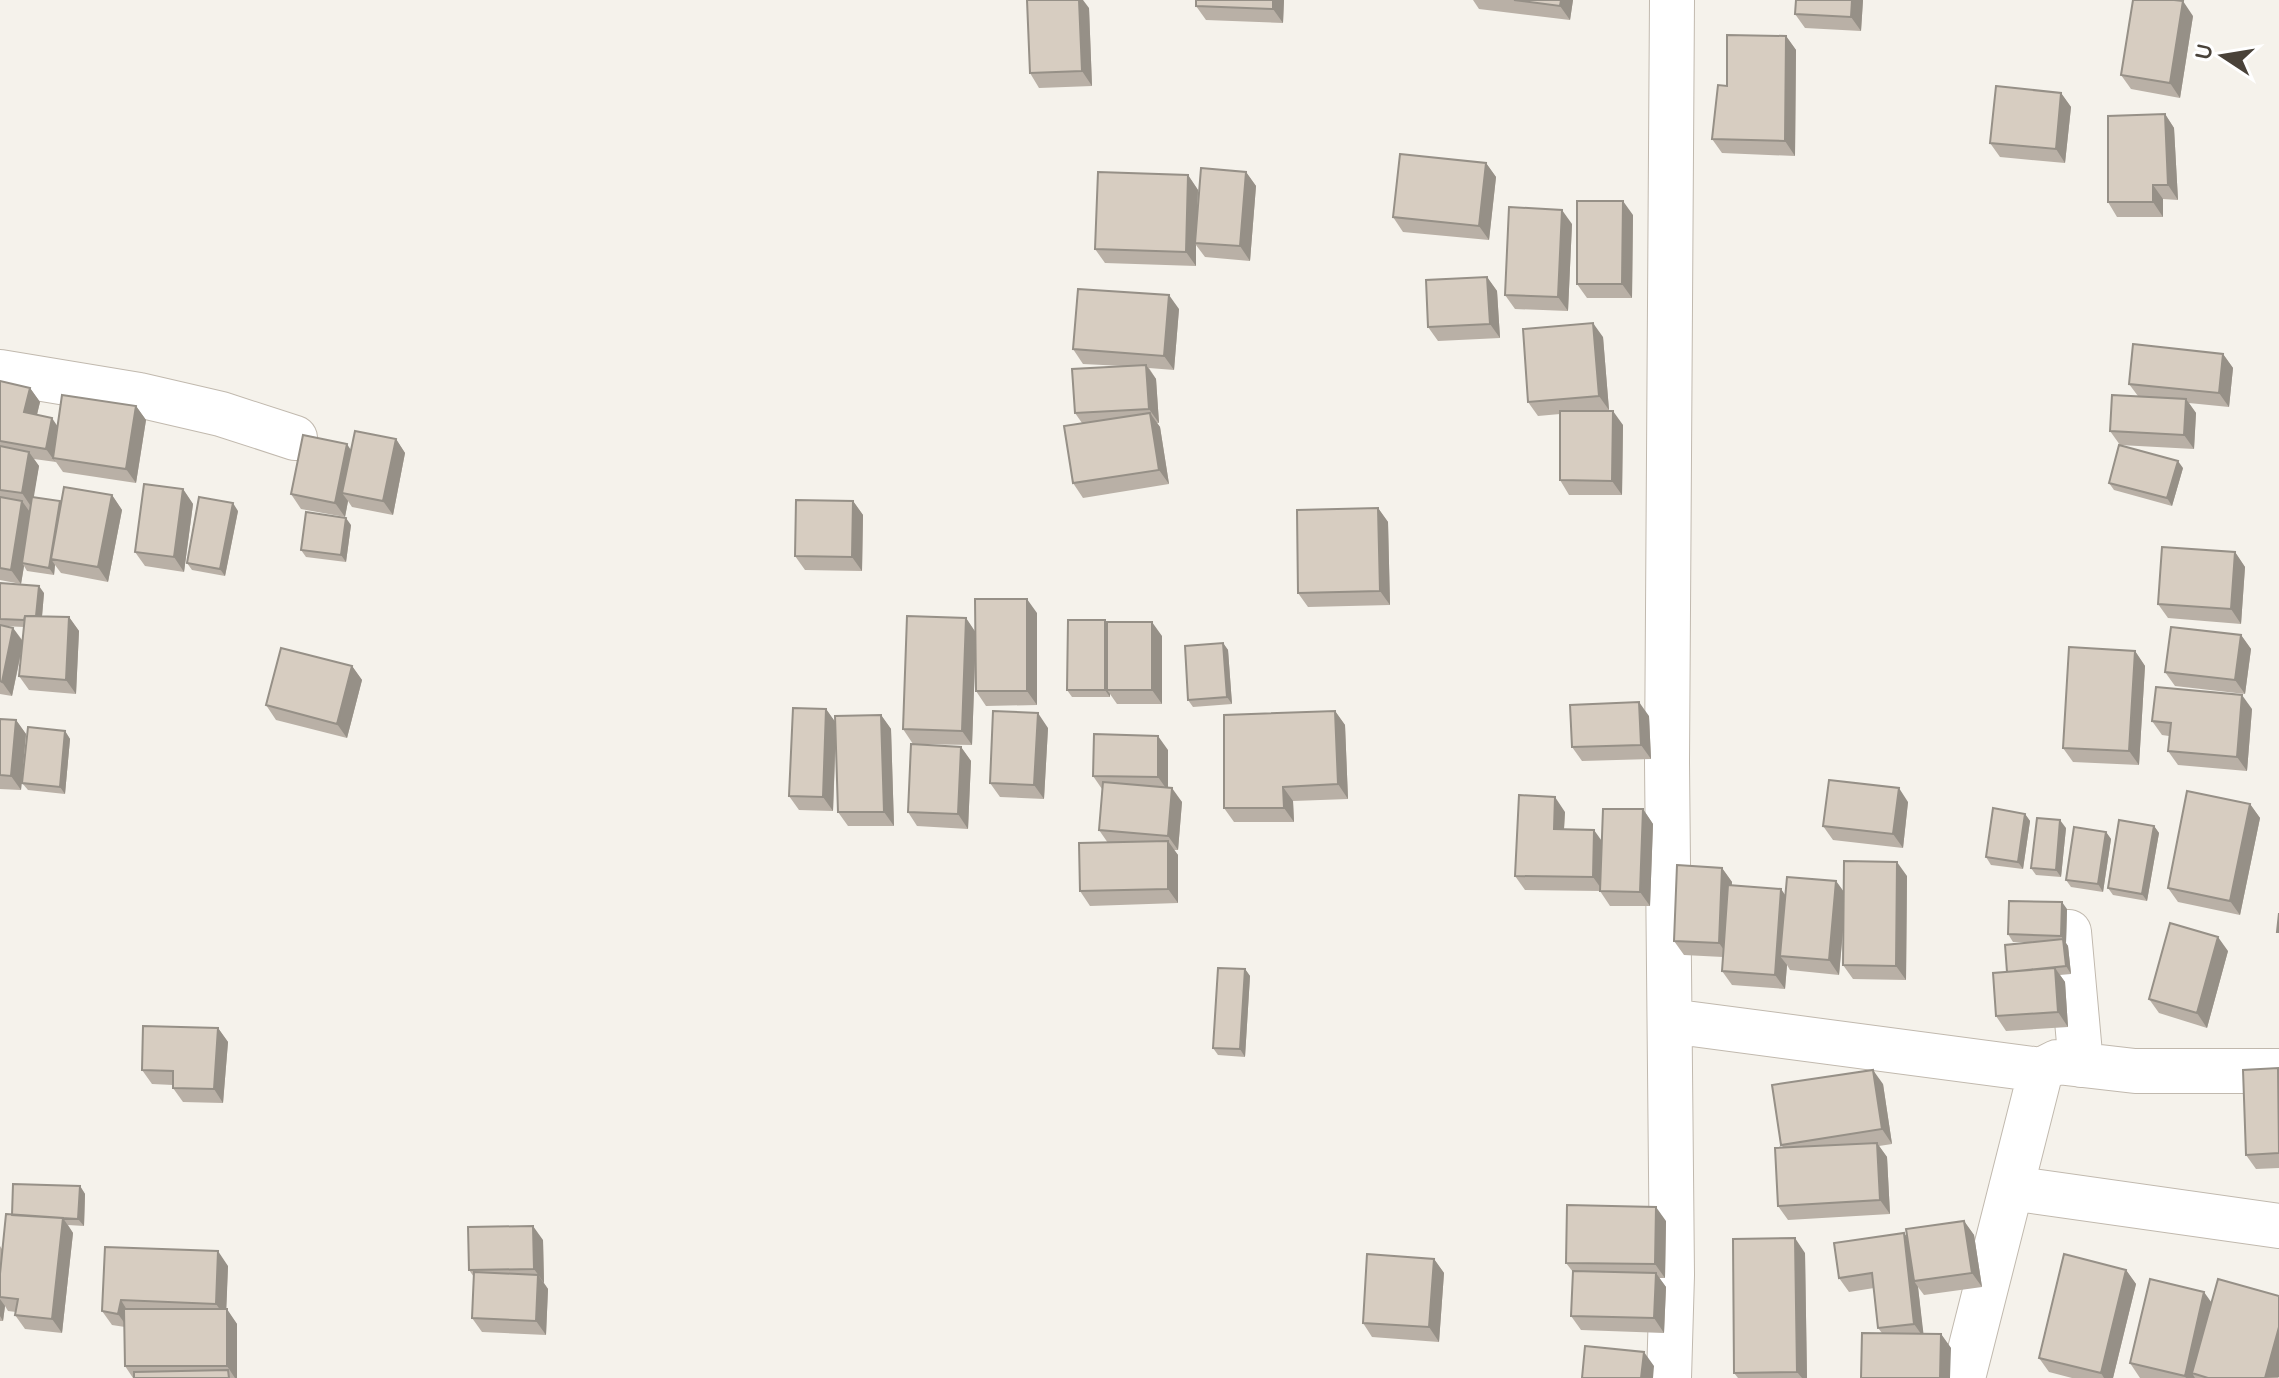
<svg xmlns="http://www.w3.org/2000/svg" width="2279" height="1378" viewBox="0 0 2279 1378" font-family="Quicksand,sans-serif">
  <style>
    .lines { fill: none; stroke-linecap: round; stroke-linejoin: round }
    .minor-casing { stroke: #c1b9ae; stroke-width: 46 }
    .minor { stroke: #fff; stroke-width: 44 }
    .wall { fill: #b9b0a6; fill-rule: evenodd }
    .shaded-wall { fill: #969087 }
    .building { fill: #d7cdc1; stroke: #969087; stroke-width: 2 }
  </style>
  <rect width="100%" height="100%" fill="#f5f2eb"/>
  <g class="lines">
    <g class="minor-casing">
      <path id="minor" d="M0,372L139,395L221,414L295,438
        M2069,932L2081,1065
        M1670,1021L2041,1070
        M2011,1188L2279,1226
        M1669,1378L1672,1275L1667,762L1672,0
        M1963,1378L2041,1070L2057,1062L2135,1071H2279"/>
    </g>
    <use href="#minor" class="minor"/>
  </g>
  <path class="wall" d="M1196,0H1284L1283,23L1206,20L1196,6Z
    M1473,0H1573L1570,20L1479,9Z
    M1863,0L1861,31L1805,28L1795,14Z
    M1089,8L1092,86L1039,88L1030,73Z
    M2193,16L2180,98L2131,89L2121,75Z
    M1786,36L1796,50L1795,156L1722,153L1712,139Z
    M2061,93L2071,107L2065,163L2000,157L1990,143Z
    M2165,114L2174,128L2178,200L2163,199V217H2117L2108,202Z
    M1486,163L1496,177L1489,240L1403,232L1393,217Z
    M1246,172L1256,186L1250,261L1205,257L1196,245V266L1105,263L1095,249L1188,175L1198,190L1197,213Z
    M1633,215L1632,298H1587L1577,284Z
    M1572,224L1568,311L1515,309L1505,295Z
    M1487,277L1497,291L1500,338L1438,341L1428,327Z
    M1179,309L1174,370L1149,368L1156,379L1159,423H1157L1160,427L1169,484L1083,498L1073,483L1082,423L1075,413L1123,366L1083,364L1073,349Z
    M1603,337L1609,410L1596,411L1623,425L1622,495H1569L1560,480V414L1538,416L1528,402Z
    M2223,354L2233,368L2229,407L2189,403L2196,413L2194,449L2120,445L2110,431L2138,396L2129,384Z
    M0,381L30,388L40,402L37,415L57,426L136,406L146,420L136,483L63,472L56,462L34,459L39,466L33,497L61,502L112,495L122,510L108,582L61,573L55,565L54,575L27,571L24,566L21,584L0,580Z
    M396,439L405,453L393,515L352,507L348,501L345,517L301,509L291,494L351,450Z
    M2183,468L2172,506L2114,490L2109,483Z
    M183,489L193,504L184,572L145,566L135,552Z
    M853,501L863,515L862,571L805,570L795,556Z
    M1378,508L1388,522L1390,605L1308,607L1298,593Z
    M238,511L225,576L192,570L187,563Z
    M351,525L346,562L306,557L301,550Z
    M2235,552L2245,567L2241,624L2168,618L2158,604Z
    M0,583L44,593L42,616L69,617L79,631L76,694L29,690L19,676L22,649L12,696L0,694ZM2,626L24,627L23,641L13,628Z
    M1037,613V705L986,706L976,691Z
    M966,618L976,633L972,745L913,744L903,729Z
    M1107,624L1162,636V704H1117L1110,694V697H1072L1067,690Z
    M2241,635L2251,649L2245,694L2175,686L2165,672Z
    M1223,643L1228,650L1232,704L1193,707L1188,700Z
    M2135,651L2145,666L2139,765L2073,762L2063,748Z
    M352,666L362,680L347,738L276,720L266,705Z
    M826,709L835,722L881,715L891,729L894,826H848L838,812L836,735L833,811L799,810L789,796Z
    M2252,709L2247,771L2178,765L2168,751L2169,736L2162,735L2152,721Z
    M1335,711L1345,725L1348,799L1293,801L1294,822H1234L1224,808Z
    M1649,716L1651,759L1582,761L1572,747Z
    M0,719L16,720L26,734L21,790L0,789Z
    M1048,728L1044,799L1000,797L990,783Z
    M65,731L70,739L65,794L28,790L22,783Z
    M961,747L971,761L968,829L917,826L908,812Z
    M1168,750V788L1182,802L1178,850H1174L1178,855V903L1090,906L1080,891L1108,843L1099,830L1102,789L1093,776Z
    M1908,802L1903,848L1833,840L1823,826Z
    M2250,804L2260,818L2240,915L2178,902L2168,888Z
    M1643,809L1653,824L1650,906H1610L1600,891L1525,890L1515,876L1565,812L1564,830L1601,841Z
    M2025,814L2030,821L2023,869L1991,865L1986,857Z
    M2154,826L2159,833L2147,901L2113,895L2108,888Z
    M2066,828L2061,877L2036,875L2031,868Z
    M2106,832L2111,839L2103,892L2071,887L2066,880Z
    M1722,868L1732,882L1731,885L1781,889L1785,895L1836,881L1844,892L1907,876L1906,980L1853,979L1843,965L1844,921L1839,975L1790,970L1787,965L1785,989L1732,985L1722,971L1723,957L1684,955L1674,941Z
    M2067,909L2066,943L2068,946L2071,974L2060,975L2065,982L2068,1027L2006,1031L1996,1016L2007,972L2031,942H2013L2008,934Z
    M2228,951L2207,1028L2159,1013L2149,999Z
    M1245,969L1250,976L1245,1057L1218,1055L1213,1048Z
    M218,1028L228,1042L223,1103L183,1102L173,1088V1085L152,1084L142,1070Z
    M2279,1069V1168L2256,1169L2246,1155Z
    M1883,1084L1892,1144L1879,1146L1887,1157L1890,1214L1788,1220L1778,1206L1784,1148L1781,1145Z
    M80,1186L85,1194L84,1226L68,1225L73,1233L62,1333L25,1329L15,1315L16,1312L8,1311L5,1306L3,1321H0V1246L2,1249L12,1215Z
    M1666,1221L1665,1278H1659L1666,1287L1664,1333L1581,1330L1571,1316L1573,1272L1566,1263Z
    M1964,1221L1974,1235L1982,1287L1924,1295L1918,1287L1923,1334H1941L1951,1348L1882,1333L1878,1328L1874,1288L1849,1292L1839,1278L1904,1233L1908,1239Z
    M543,1240L544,1283L548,1289L546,1335L482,1332L472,1318L474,1277L469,1270Z
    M105,1247L228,1266L226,1309L237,1324V1378H133L125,1366V1327L112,1325L102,1311Z
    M1805,1253L1807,1378H1738L1734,1373Z
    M1434,1259L1444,1273L1439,1342L1372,1337L1363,1323Z
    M2126,1270L2136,1284L2113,1378H2072L2049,1372L2039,1358Z
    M2211,1303L2279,1378H2140L2130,1363Z"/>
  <path class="shaded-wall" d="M1079,0H1083L1089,8L1092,86L1082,71Z
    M1273,0H1284L1283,23L1273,9Z
    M1561,0H1573L1570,20L1560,6Z
    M1852,0H1863L1861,31L1851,17Z
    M2183,1L2193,16L2180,98L2170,83Z
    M1786,36L1796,50L1795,156L1785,141Z
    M2061,93L2071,107L2065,163L2056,149Z
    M2165,114L2174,128L2178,200L2168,185Z
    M1486,163L1496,177L1489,240L1479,226Z
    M1246,172L1256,186L1250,261L1240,246Z
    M1188,175L1198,190L1196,243H1195L1196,245V266L1186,252Z
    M2153,185L2163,199V217L2153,202Z
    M1623,201L1633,215L1632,298L1622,284Z
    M1562,210L1572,224L1568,311L1558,297Z
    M1487,277L1497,291L1500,338L1490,324Z
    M1169,295L1179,309L1174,370L1164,356Z
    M1593,323L1603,337L1609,410L1599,396Z
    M2223,354L2233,368L2229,407L2219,393Z
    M1146,365L1156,379L1159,423L1149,409Z
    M30,388L40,402L34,426L24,412Z
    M2186,399L2196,413L2194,449L2184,435Z
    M136,406L146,420L136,483L126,469Z
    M1613,411L1623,425L1622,495L1612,481Z
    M1150,413L1160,427L1169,484L1159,470Z
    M52,418L62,433L53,458L56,463L46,449Z
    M396,439L405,453L393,515L383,501Z
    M347,444L356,458L342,493L348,501L345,517L335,503Z
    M29,452L39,466L32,508L22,493Z
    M2178,461L2183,468L2172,506L2167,498Z
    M183,489L193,504L184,572L174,557Z
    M112,495L122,510L108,582L98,567Z
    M22,501L32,515L22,563L24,566L21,584L11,570Z
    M60,501L65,508L51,559L55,565L54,575L49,568Z
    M853,501L863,515L862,571L852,557Z
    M233,503L238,511L225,576L220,569Z
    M1378,508L1388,522L1390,605L1380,591Z
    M346,518L351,525L346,562L341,555Z
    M2235,552L2245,567L2241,624L2231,609Z
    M39,586L44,593L41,628L36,621Z
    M1027,599L1037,613V705L1027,691Z
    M69,617L79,631L76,694L66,680Z
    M966,618L976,633L972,745L962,731Z
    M1105,620L1110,628L1107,690L1110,694V697L1105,690Z
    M1152,622L1162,636V704L1152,690Z
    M13,628L23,642L12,696L2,682Z
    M2241,635L2251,649L2245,694L2235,680Z
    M1223,643L1228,650L1232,704L1227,697Z
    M2135,651L2145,666L2139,765L2129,751Z
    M352,666L362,680L347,738L337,724Z
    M2242,695L2252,709L2247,771L2237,757Z
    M1639,702L1649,716L1651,759L1641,745Z
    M826,709L836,723L833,811L823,797Z
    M1335,711L1345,725L1348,799L1338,784Z
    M1038,713L1048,728L1044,799L1034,785Z
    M881,715L891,729L894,826L884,812Z
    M16,720L26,734L21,790L11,776Z
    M65,731L70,739L65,794L60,787Z
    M1158,736L1168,750V791L1158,777Z
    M961,747L971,761L968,829L958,814Z
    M1283,787L1293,801L1294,822L1284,808Z
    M1172,788L1182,802L1178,850L1168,836Z
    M1899,788L1908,802L1903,848L1893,834Z
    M1555,797L1565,812L1563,844L1554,829Z
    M2250,804L2260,818L2240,915L2230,901Z
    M1643,809L1653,824L1650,906L1640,892Z
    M2025,814L2030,821L2023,869L2018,862Z
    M2060,820L2066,828L2061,877L2056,870Z
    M2154,826L2159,833L2147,901L2142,894Z
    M1594,830L1604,844L1603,891L1593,877Z
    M2106,832L2111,839L2103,892L2098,884Z
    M1168,841L1178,855V903L1168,889Z
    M1897,862L1907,876L1906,980L1896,966Z
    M1722,868L1732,882L1729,957L1719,943Z
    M1836,881L1846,895L1839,975L1829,960Z
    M1781,889L1791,904L1780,956L1787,965L1785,989L1775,975Z
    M2062,902L2067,909L2066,943L2061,936Z
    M2218,937L2228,951L2207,1028L2197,1013Z
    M2063,939L2068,946L2071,974L2066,966Z
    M2055,968L2065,982L2068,1027L2058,1012Z
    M1245,969L1250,976L1245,1057L1240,1049Z
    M218,1028L228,1042L223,1103L214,1089Z
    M1873,1070L1883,1084L1892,1144L1882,1129Z
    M1877,1143L1887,1157L1890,1214L1880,1200Z
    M80,1186L85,1194L84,1226L78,1219Z
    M1656,1207L1666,1221L1665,1278L1655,1264Z
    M63,1218L73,1233L62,1333L52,1319Z
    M1964,1221L1974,1235L1982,1287L1972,1273Z
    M533,1226L543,1240L544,1283L534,1269Z
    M1904,1233L1914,1247V1281L1918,1287L1924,1338L1914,1324Z
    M1795,1238L1805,1253L1807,1378H1802L1797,1372Z
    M218,1251L228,1266L226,1318L216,1304Z
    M1434,1259L1444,1273L1439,1342L1429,1327Z
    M2126,1270L2136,1284L2113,1378H2104L2101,1373Z
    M1656,1273L1666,1287L1664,1333L1654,1318Z
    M538,1275L548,1289L546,1335L536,1321Z
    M2204,1292L2214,1306L2192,1373L2195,1378H2186L2185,1376Z
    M0,1299L5,1306L3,1321L0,1316Z
    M121,1300L130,1315L128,1328L118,1314Z
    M227,1309L237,1324V1378H235L227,1366Z
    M2279,1327V1377L2265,1378Z
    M1941,1334L1951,1348L1950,1378H1940Z
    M1644,1352L1654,1366L1653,1378H1641Z"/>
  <path class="building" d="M1027,0H1079L1082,71L1030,73Z
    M1196,0H1273V9L1196,6Z
    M1514,0H1561L1560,6Z
    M1796,0H1852L1851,17L1795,14Z
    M2133,0H2174L2183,1L2170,83L2121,75Z
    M1727,35L1786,36L1785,141L1712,139L1718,85L1727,86Z
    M1996,86L2061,93L2056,149L1990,143Z
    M2165,114L2168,185H2153V202H2108V116Z
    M1400,154L1486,163L1479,226L1393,217Z
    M1201,168L1246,172L1240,246L1195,243Z
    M1098,172L1188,175L1186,252L1095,249Z
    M1577,201H1623L1622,284H1577Z
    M1509,207L1562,210L1558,297L1505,295Z
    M1487,277L1490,324L1428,327L1426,280Z
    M1078,289L1169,295L1164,356L1073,349Z
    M1593,323L1599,396L1528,402L1523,329Z
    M2133,344L2223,354L2219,393L2129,384Z
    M1146,365L1149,409L1075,413L1072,369Z
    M0,381L30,388L24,412L52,418L46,449L0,441Z
    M62,395L136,406L126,469L53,458Z
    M2112,395L2186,399L2184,435L2110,431Z
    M1560,411H1613L1612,481L1560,480Z
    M1150,413L1159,470L1073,483L1064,426Z
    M355,431L396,439L383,501L342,493Z
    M303,435L347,444L335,503L291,494Z
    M2119,445L2178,461L2167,498L2109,483Z
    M0,446L29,452L22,493L0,490Z
    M144,484L183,489L174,557L135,552Z
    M64,487L112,495L98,567L51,559Z
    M0,497L22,501L11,570L0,568Z
    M32,497L60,501L49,568L22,563Z
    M199,497L233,503L220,569L187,563Z
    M796,500L853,501L852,557L795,556Z
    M1378,508L1380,591L1298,593L1297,510Z
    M306,512L346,518L341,555L301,550Z
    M2162,547L2235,552L2231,609L2158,604Z
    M0,583L39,586L36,616H25L24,620L0,619Z
    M975,599H1027V691H976Z
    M25,616L69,617L66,680L19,676Z
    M907,616L966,618L962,731L903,729Z
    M1068,620H1105V690H1067Z
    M1107,622H1152V690H1107Z
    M0,625L13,628L2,682L0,681Z
    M2171,627L2241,635L2235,680L2165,672Z
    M1223,643L1227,697L1188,700L1185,646Z
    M2069,647L2135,651L2129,751L2063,748Z
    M281,648L352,666L337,724L266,705Z
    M2156,687L2242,695L2237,757L2168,751L2171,723L2152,721Z
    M1639,702L1641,745L1572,747L1570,705Z
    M793,708L826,709L823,797L789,796Z
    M993,711L1038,713L1034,785L990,783Z
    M1335,711L1338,784L1283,787L1284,808H1224V715Z
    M881,715L884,812H838L835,716Z
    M0,719L16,720L11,776L0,775Z
    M28,727L65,731L60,787L22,783Z
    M1094,734L1158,736V777L1093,776Z
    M911,744L961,747L958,814L908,812Z
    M1829,780L1899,788L1893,834L1823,826Z
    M1103,782L1172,788L1168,836L1099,830Z
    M2187,791L2250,804L2230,901L2168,888Z
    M1519,795L1555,797L1554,829L1594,830L1593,877L1515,876Z
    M1993,808L2025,814L2018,862L1986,857Z
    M1603,809H1643L1640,892L1600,891Z
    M2037,818L2060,820L2056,870L2031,868Z
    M2119,820L2154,826L2142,894L2108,888Z
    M2074,827L2106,832L2098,884L2066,880Z
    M1168,841V889L1080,891L1079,843Z
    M1844,861L1897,862L1896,966L1843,965Z
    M1677,865L1722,868L1719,943L1674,941Z
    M1787,877L1836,881L1829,960L1780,956Z
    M1728,885L1781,889L1775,975L1722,971Z
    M2009,901L2062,902L2061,936L2008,934Z
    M2279,913V932H2277Z
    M2170,923L2218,937L2197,1013L2149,999Z
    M2063,939L2066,966L2007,972L2005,945Z
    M1218,968L1245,969L1240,1049L1213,1048Z
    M2055,968L2058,1012L1996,1016L1993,973Z
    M143,1026L218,1028L214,1089L173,1088V1071L142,1070Z
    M2278,1068L2279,1153L2246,1155L2243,1070Z
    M1873,1070L1882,1129L1781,1145L1772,1085Z
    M1877,1143L1880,1200L1778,1206L1775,1148Z
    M13,1184L80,1186L78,1219L12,1215Z
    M1567,1205L1656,1207L1655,1264L1566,1263Z
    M6,1214L63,1218L52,1319L15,1315L18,1299L0,1297V1274Z
    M1964,1221L1972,1273L1914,1281L1906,1229Z
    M533,1226L534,1269L469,1270L468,1227Z
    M1904,1233L1914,1324L1878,1328L1872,1273L1839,1278L1834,1243Z
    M1795,1238L1797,1372L1734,1373L1733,1239Z
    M105,1247L218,1251L216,1304L121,1300L118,1314L102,1311Z
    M1367,1254L1434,1259L1429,1327L1363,1323Z
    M2064,1254L2126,1270L2101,1373L2039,1358Z
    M1573,1271L1656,1273L1654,1318L1571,1316Z
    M474,1272L538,1275L536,1321L472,1318Z
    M2150,1279L2204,1292L2185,1376L2130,1363Z
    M2218,1279L2279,1296V1327L2265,1378H2208L2192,1373Z
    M124,1309H227V1366H125Z
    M1862,1333L1941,1334L1940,1378H1861Z
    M1585,1346L1644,1352L1641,1378H1582Z
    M228,1370L229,1378H134V1372Z"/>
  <g transform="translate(2223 56) rotate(282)" stroke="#ffffff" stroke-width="6" paint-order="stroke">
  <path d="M0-6L14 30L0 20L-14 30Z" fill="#494239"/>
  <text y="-12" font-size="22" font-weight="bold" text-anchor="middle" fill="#494239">U</text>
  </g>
</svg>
